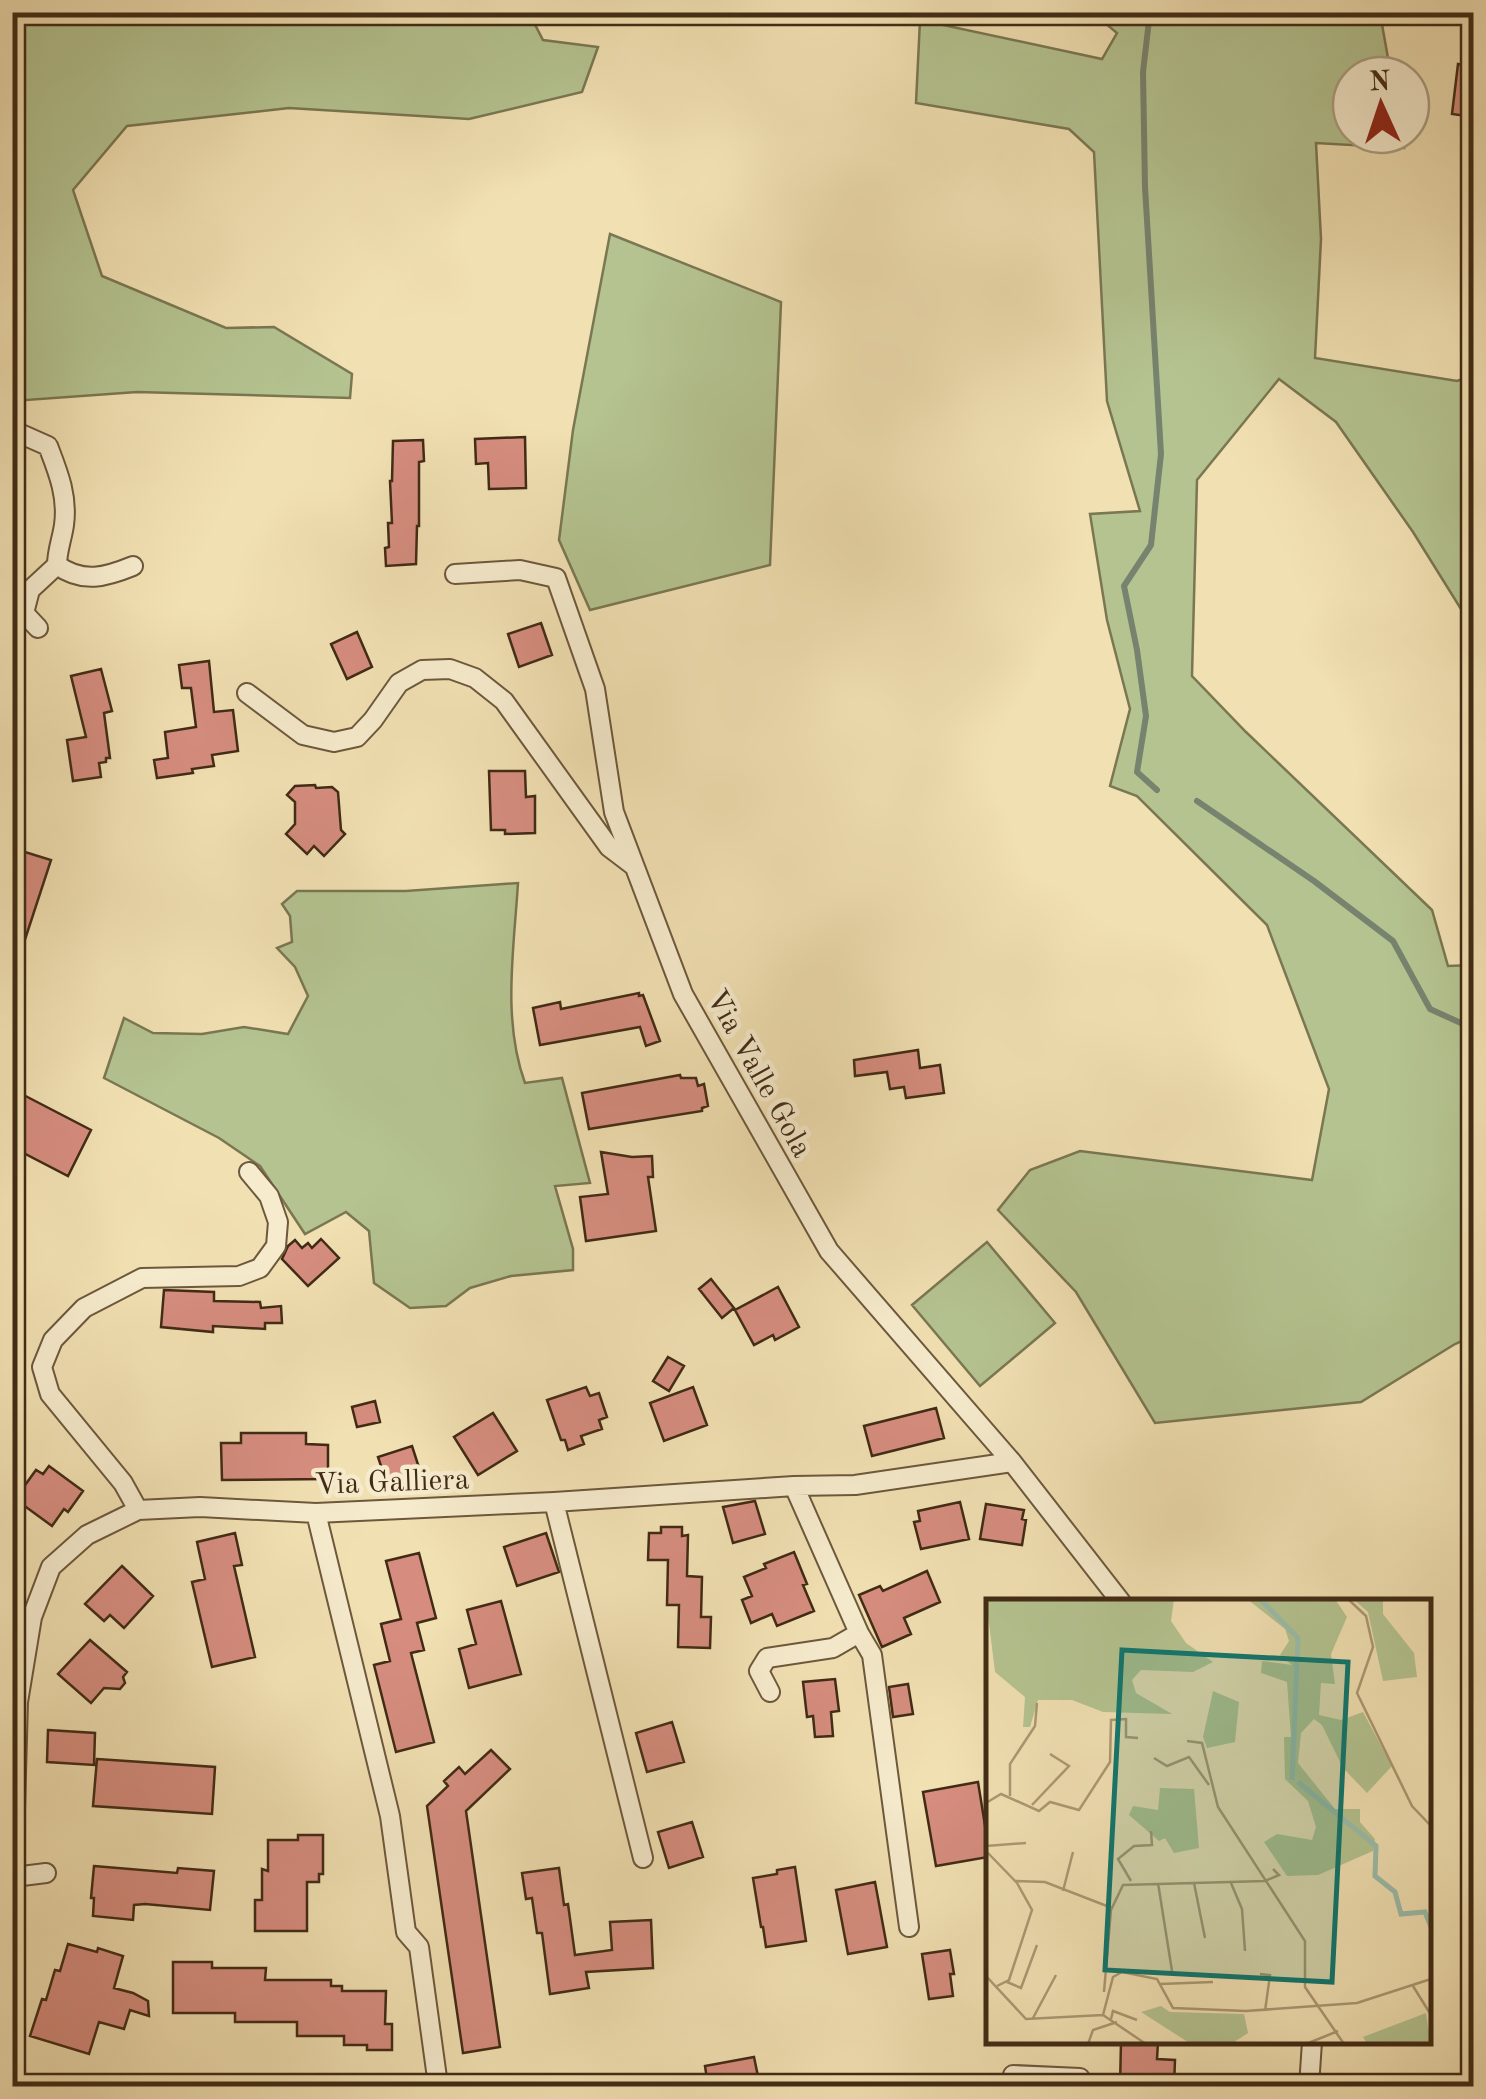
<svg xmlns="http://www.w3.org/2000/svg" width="1486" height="2099" viewBox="0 0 1486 2099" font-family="'Old Standard TT',serif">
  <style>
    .green { fill: #b4c390; stroke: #7a7752; stroke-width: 2.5 }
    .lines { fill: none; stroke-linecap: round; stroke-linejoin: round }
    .stream { stroke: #77836e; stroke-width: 6 }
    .building { fill: #d68d7f; stroke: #412b15; stroke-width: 2.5 }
    .minor-casing { stroke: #6d583c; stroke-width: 22 }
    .minor { stroke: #f6ebcd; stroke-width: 18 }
    .labels { text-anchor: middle; stroke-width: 9; stroke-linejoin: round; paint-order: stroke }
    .street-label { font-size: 30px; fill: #412b15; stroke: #f6ebcd }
    .inset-river { fill: none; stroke: #9bbdaa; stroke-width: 5 }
    .inset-road { fill: none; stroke: #ab9873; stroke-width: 2.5 }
    .view { fill: #0f766e; fill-opacity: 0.15; stroke: #0f766e; stroke-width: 5 }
    .inset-edge { fill: none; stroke: #412b15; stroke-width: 5 }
  </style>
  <rect width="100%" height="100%" fill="#f1e0b2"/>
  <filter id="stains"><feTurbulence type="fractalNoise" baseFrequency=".002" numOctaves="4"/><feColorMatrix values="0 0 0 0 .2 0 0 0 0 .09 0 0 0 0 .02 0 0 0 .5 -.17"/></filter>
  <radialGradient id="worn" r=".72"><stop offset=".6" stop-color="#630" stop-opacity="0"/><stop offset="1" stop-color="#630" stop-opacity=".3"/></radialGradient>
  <path class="green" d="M13,12L529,13L543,40L598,47L582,92L469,119L289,108L127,126L73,190L102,276L226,328L274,327L352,374L350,398L137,392L13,401Z
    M1093,13H1380L1391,75H1351V135H1402L1404,148L1316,143L1321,239L1315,358L1457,381L1473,375V647L1461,609L1413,532L1336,422L1279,379L1197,480L1192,676L1246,732L1432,910L1448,966L1473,965V1336L1455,1344L1361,1402L1155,1423L1076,1292L998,1210L1030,1170L1080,1151L1312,1180L1329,1089L1267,925L1137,796L1110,786L1130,709L1107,620L1090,514L1140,511L1107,401L1094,152L1069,129L916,103L920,20L1102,59L1117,33Z
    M610,234L781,302L770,565L590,610L559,540L573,430Z
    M518,883C514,949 502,1020 525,1083L562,1078L590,1183L555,1186L573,1249V1270L511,1276L470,1288L446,1306L410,1308L374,1283L369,1231L346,1212L305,1234L260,1166L219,1138L104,1078L124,1018L153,1033L202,1034L244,1027L288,1034L308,996L295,967L277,948L292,942L290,916L282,904L297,891H406Z
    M987,1242L1055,1323L980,1386L912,1305Z"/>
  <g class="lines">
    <path class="stream" d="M1150,12L1143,72L1145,187L1161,454L1151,545L1124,586L1137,650L1146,716L1137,772L1157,790
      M1197,801L1314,881L1393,941L1430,1009L1474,1029"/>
  </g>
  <path class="building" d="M1458,64L1474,66V117L1452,114Z
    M525,437L526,488L489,489L488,463L476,464L475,439Z
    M423,440L424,461L419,462V526H417L416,564L386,566L385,548L389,547L388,523H392L390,481H392L393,441Z
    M541,623L552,655L519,667L508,634Z
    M357,632L372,667L347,679L331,644Z
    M209,661L214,712L233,710L238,751L212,755L214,766L192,769L193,773L157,778L154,760L168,758L165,732L196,727L191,688H182L179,665Z
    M101,669L112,711L104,713L110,758H106V762L99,763L101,777L73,781L67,740L86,737L71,676Z
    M489,771H525L526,797L535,796V833L505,834V830H491Z
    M315,785L316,788L332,787L338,792L341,830L345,834L324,856L314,846L307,854L286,834L295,824V802L287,795L295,786Z
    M12,848L51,860L16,967H12Z
    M639,993V996L643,995L660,1041L646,1046L640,1027L540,1045L533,1008L560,1002L561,1009Z
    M918,1050L920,1068L940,1065L944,1093L906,1098L904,1087L890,1089L887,1072L855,1076L854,1060Z
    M680,1075L681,1078H696L698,1086L704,1084L708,1106L702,1108V1111L589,1129L582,1093Z
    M12,1089L91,1130L68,1176L12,1147Z
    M601,1152L632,1157L652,1156L653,1177H648L656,1231L586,1241L580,1197L608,1194Z
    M321,1239L339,1258L308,1286L282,1259L288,1246L295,1240L302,1248L308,1243L312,1248Z
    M711,1279L734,1308L722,1318L699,1289Z
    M778,1287L799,1327L775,1340L773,1335L754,1345L735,1310Z
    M164,1290L214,1292V1301L260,1302L261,1308L281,1306L282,1323H265V1329L213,1326V1332L161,1327Z
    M668,1357L684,1366L669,1391L653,1381Z
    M586,1387L590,1396L599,1393L607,1417L599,1420L602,1429L581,1436L584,1444L568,1450L565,1440H561L547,1400Z
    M693,1387L707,1425L664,1441L650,1403Z
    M375,1401L380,1422L357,1427L352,1407Z
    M936,1408L944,1438L872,1456L864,1426Z
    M493,1413L517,1451L478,1475L454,1437Z
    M241,1433H306V1444L328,1445V1479L222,1480L221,1443H241Z
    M412,1446L423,1480L389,1490L378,1457Z
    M49,1466L83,1491L68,1512L64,1509L52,1526L15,1499L36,1470L43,1474Z
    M755,1501L765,1534L733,1543L723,1507Z
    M960,1502L969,1539L921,1549L914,1522L920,1521L918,1511Z
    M986,1504L1024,1510L1022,1519L1026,1520L1022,1545L980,1539Z
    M661,1527H682V1536L688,1535L687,1576L702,1577L701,1617H711L710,1648L678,1647L679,1605H667L668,1560H648L649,1533H661Z
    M235,1533L242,1565L234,1566L255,1657L212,1667L192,1582L205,1579L197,1542Z
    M546,1533L559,1572L517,1586L504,1547Z
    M794,1552L807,1584L803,1585L814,1611L777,1626L772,1614L751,1623L742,1600L752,1596L744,1577L766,1568L764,1564Z
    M419,1553L436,1618L417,1623L424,1650L411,1653L434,1742L396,1752L374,1665L390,1661L381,1624L401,1619L386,1561Z
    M122,1566L153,1596L124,1628L110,1615L104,1621L85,1604Z
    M927,1571L940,1602L904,1618L911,1634L882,1647L859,1595L880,1586L883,1591Z
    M501,1601L521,1674L469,1688L459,1649L476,1644L467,1610Z
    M90,1640L127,1672L123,1677L125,1683L120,1689L104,1688L91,1703L58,1674Z
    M835,1679L839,1711L831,1712L833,1736L815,1737L813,1716L807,1717L803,1682Z
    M908,1684L913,1714L893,1717L889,1687Z
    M672,1722L684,1762L647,1772L636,1733Z
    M48,1730L95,1733L94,1765L47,1762Z
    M491,1750L510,1769L466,1811L500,2047L463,2053L427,1806L448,1786L444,1781L459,1767L465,1774Z
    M97,1759L215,1767L212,1814L93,1806Z
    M978,1782L988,1844V1857L936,1866L923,1792Z
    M692,1822L703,1857L669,1868L658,1832Z
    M298,1835H323V1874H319V1882H307V1931H255V1900H262V1869L268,1871V1840H298Z
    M94,1866L177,1873L178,1868L214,1871L210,1910L145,1904L134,1905L133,1920L93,1916L94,1898H91Z
    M795,1867L806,1941L766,1947L763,1927H761L753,1878L777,1874V1870Z
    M559,1868L564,1905L568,1904L575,1955L612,1950L610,1922L651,1920L653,1968L586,1972L589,1988L550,1994L542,1933H537L532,1898L526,1899L522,1873Z
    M875,1882L887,1947L848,1954L836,1890Z
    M68,1944L97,1952L98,1948L123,1956L114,1988L133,1993L148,2001L149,2016L130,2010L124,2029L99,2022L89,2054L30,2036L42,1999L46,2000L55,1970L60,1971Z
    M950,1950L954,1974H950L953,1996L929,1999L922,1954Z
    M173,1962H212V1968H266L265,1980H331V1986H342V1991H386L385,2024H392V2050H367V2045H344V2036H297V2022H235V2013H173Z
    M1121,2042H1158L1157,2059L1175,2060L1174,2086H1120Z
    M754,2057L760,2086H708L705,2066Z"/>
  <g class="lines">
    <g class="minor-casing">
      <path id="minor" d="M12,430L48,446C58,472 68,496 64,525C62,539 57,551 57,565C83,584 106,577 133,566
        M455,574L520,570L556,578L595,689L614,812L683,994L829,1251L1012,1462L1121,1602
        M38,628L24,613L30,590L57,565
        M247,693L303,735L334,742L357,737L373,720L399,683L422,670L450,669L475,678L504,701L609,847L634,866
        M794,1486L859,1633L872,1655L909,1927
        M554,1502L643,1858
        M138,1510L123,1483L50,1394L42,1367L53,1340L84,1308L142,1278L239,1276L260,1268L276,1246L278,1222L269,1196L249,1172
        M316,1513L390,1816L406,1932L419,1947L438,2085
        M770,1692L759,1671L767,1658L833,1648L859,1633
        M14,1877L46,1873
        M12,1918L18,1702L32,1617L51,1567L87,1535L138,1510L200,1507L316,1513L554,1502L794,1486L855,1485L1012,1462
        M1013,2075L1080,2078V2086
        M1309,2086L1312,2042"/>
    </g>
    <use href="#minor" class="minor"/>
  </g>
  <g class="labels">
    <g class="street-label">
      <text transform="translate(760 1073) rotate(61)" y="10">Via Valle Gola</text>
      <text transform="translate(392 1481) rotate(-2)" y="10">Via Galliera</text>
    </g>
  </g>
  <g transform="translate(986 1599)">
    <rect width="445" height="445" fill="#f1e0b2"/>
    <path d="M0,0H188L185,22L200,44L227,63L207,73L155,71L146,81L150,94L186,115L117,113L86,101H52L44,128H37L39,98L9,73ZM261,0H349L361,18L345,55L349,85L335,84L333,116L355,121L377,113L406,167L381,194L357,169L336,126L328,120L315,134L312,164L349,210H374V223L389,240L387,252L332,276L301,277L278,243L291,235L326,241L330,228L322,202L299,180L298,138H305L301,83L275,74L276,62L306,66L294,56L303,42L299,30ZM367,0H397V15L428,54L431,78L397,82L382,13ZM227,92L253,103L249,143L221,149L217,138ZM174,189L208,190L213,249L188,254L179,239L173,242L143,216L147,207L172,211ZM175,407L184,413L258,415L262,434L245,445H205L155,413ZM440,414L445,445H381L377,438Z" fill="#b4c390"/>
    <path class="inset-river" d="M274,0L312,39L306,181M312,183L390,247L389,277L409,293L415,315L439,313L445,328"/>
    <path class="inset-road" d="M362,0L380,17L387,48L371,94L426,207L445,227M201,142L216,144L232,208L319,342V388L358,445M168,159L181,167L203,158L223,186M24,197V165L49,127L51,104M0,204L15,195L53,212L64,203L93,211L124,163L125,121L140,120V138L152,139M46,206L83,167L64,155M0,247L40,244M0,252L31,284L46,311L23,381L11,387M29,282L59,283L126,309M145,282L132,260L148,247L166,246L165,232M172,284L186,372M208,284L219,339M245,284L256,310L259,352M77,292L87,253M274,375L284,376L279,412M0,377L40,420L117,416L160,445M21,383L35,389L51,346M174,385L227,383M427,387L445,416M118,393L125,311L137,286L279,282L293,276L287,270M117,416L127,378L136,373L171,380L187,409L260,412L371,404L445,380M47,419L70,376M125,420L127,412L151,421M102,445L107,431L131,423M320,445L352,432"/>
    <path class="view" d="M136,51L362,63L346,383L119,371Z"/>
    <rect width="445" height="445" class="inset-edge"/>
  </g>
  <rect width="1486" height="2099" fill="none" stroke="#f1e0b2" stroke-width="50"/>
  <rect x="15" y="15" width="1456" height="2069" fill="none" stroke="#412b15" stroke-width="5"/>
  <rect x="25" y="25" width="1436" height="2049" fill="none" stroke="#412b15" stroke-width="2.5"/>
  <g transform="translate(1381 105) rotate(357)"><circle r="48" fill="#f6ebcd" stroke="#ae9e83" stroke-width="2.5"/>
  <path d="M0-8L18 38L0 25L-18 38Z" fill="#8f2418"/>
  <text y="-15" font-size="28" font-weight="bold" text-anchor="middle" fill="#412b15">N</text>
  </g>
  <rect width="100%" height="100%" filter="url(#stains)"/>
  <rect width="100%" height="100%" fill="url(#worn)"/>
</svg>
